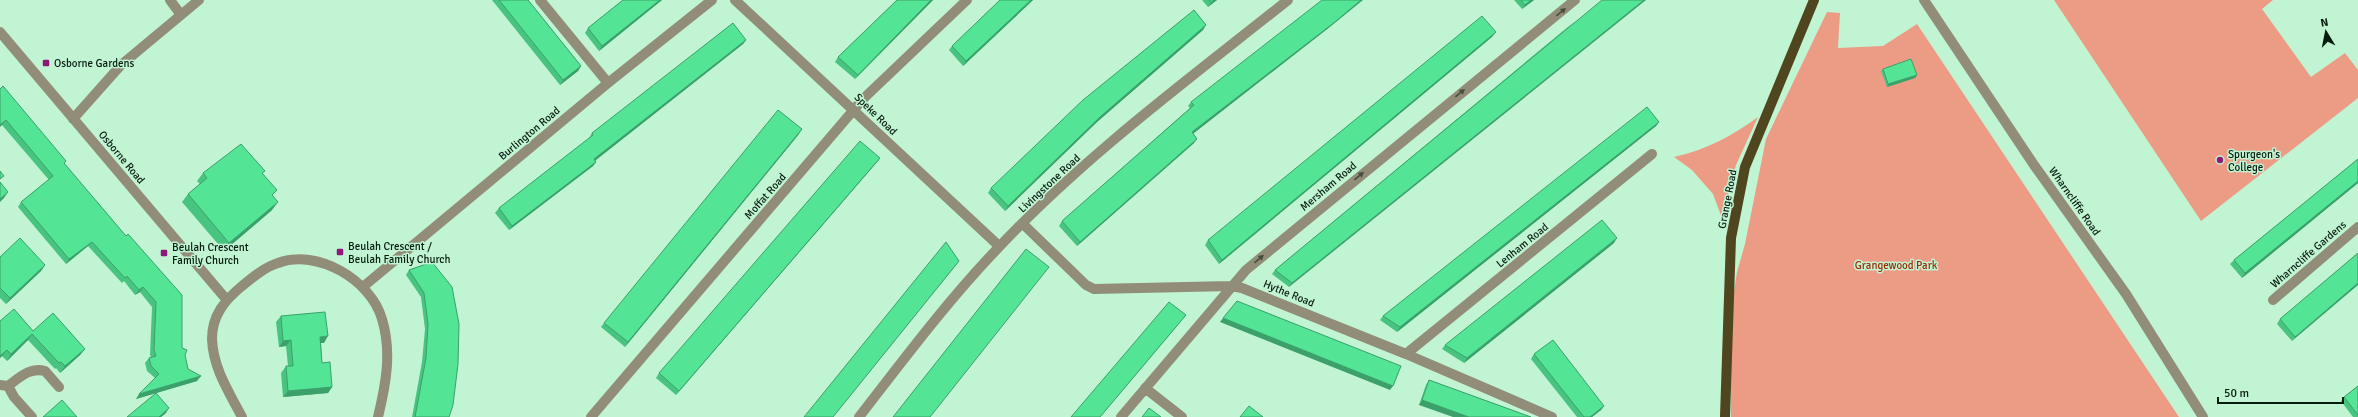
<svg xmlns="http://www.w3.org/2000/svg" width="2358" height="417" viewBox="0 0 2358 417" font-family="Signika,sans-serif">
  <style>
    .green { fill: #ec9b85 }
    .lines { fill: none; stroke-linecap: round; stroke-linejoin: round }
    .street { stroke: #928d78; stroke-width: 10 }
    .primary { stroke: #4f461f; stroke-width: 10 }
    .wall { fill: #48c481 }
    .shaded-wall { fill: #3ba069 }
    .building { fill: #54e496; stroke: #3ba069 }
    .oneway { fill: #464e3e }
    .poi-dot { fill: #8d1a7b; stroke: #c1f4d3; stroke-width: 1.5 }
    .labels { text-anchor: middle; stroke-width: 3; stroke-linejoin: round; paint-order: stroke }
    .poi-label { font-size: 11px; fill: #071b0f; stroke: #c1f4d3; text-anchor: start }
    .street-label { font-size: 11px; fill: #071b0f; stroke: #c1f4d3 }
    .park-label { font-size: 11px; fill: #9c2801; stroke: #c1f4d3 }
  </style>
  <rect width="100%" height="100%" fill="#c1f4d3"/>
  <path class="green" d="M2054,0H2273L2262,9L2311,77L2345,53L2358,70V98L2201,221Z
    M1827,12L1840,13L1838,48L1883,46L1917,24L2179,417H1731V311L1737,272L1745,244L1766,139Z
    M1758,117L1736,165L1722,218L1713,194L1692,170L1674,157C1706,150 1732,136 1758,117Z"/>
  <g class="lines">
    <path class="street" d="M170,0L181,15
      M540,0L608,83
      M735,0L999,246
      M1924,0L2034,165L2126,294L2203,417
      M0,32L226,299
      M73,119L121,65L199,0
      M1023,224L1086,285L1094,289L1231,286L1242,288L1406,354L1552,417
      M364,286L608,83L712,0
      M2273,300L2358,227
      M1406,354L1652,154
      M0,385L8,386C20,377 30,367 45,371L59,387
      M8,386L14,397L32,417
      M1145,388L1182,417
      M242,417C229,392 213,368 212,339C212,315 225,300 242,286C253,277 265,267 278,263C317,248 371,280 382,319C392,352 386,384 378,417
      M591,417L863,99L967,0
      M859,417C904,359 948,300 999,247C1086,155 1189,79 1288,0
      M1121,417L1246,270L1575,0"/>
    <path class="primary" d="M1725,417L1731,238L1745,167L1814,0"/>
  </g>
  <path class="wall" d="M492,0H528L581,66L578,71L560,85Z
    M623,0H662L599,51L585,33L588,28Z
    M897,0H933L855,79L835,62L838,57Z
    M1000,0H1033L963,66L949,50L952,46Z
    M1202,0H1217L1208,7Z
    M1514,0H1534L1522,9Z
    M1575,21L1289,287L1272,274L1275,270Z
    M1206,25L1203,30L1097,122L1005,211L988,193L991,188Z
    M1331,26L1193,133L1194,143L1077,246L1059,226L1062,221L1190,108L1188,106L1191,102Z
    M1492,37L1219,264L1205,245L1208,240Z
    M746,40L743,44L595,160L596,162L593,166L509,230L495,213L499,208L589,139V138L592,133Z
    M1883,69L1915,78L1887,87L1881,71Z
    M0,89L126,236L182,348L188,369L197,381L156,393L166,413L161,417H127L156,393L136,399L155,378L147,371L145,363L149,358L151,357L150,355L152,307L140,292L135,295L124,281L122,283L88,246L66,264L18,207L21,202L49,180L2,125Z
    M1659,122L1656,126L1397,332L1380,320L1383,316Z
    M799,134L625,347L601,327L604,323Z
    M880,158L877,162L676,395L656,378L659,373Z
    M2358,159V183L2242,278L2230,264L2234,260Z
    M203,173L263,174L273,196L272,210L224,251L182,202L188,194L200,184L197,181Z
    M1614,243L1464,363L1442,349L1445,345Z
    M2358,253L2292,341L2277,324L2280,319Z
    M0,257L45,265L41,271L6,304L0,298Z
    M432,262L449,417H412L422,362L425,329L421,297L406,275L409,270Z
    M281,316L324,343H321L322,363L332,387L328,393L283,397L281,373L286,366H288L286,346L279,347L276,322Z
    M0,321L85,349L80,355L60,373L56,368L55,369L28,340L7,361L2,356L0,358Z
    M1534,354L1604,406L1601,410L1592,417H1577L1531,359Z
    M1429,380L1531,417L1419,405L1426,385Z
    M2358,386V417H2353L2341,401L2344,397Z"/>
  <path class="shaded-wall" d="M660,0H662L599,51L602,46Z
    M931,0H933L855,79L858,75Z
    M1031,0H1033L963,66L966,61Z
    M1214,0H1217L1208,7L1211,3Z
    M1361,0H1363L1331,26L1189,137L1192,132Z
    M1531,0H1534L1522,9L1525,5Z
    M1644,0H1646L1289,287L1292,283Z
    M1206,25L1203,30L1097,122L1005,211L1008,206L1100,117Z
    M1496,32L1492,37L1219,264L1222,260Z
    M746,40L743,44L591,164L594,159Z
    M581,66L578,71L560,85L563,80Z
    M1917,75L1915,78L1887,87L1888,84Z
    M6,120L2,125L0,127V125Z
    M1659,122L1656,126L1397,332L1400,327Z
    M802,129L799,134L625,347L628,342Z
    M1197,139L1194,143L1077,246L1080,242Z
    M880,158L877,162L676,395L679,391Z
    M596,162L593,166L509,230L512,226Z
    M2358,181V183L2242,278L2245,273Z
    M8,192L4,198L0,202V199Z
    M278,202L272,210L224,251L229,243Z
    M1617,238L1614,243L1464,363L1467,358Z
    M92,242L88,246L66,264L69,259Z
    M959,261L956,265L833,417Z
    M45,265L41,271L6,304L10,298Z
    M2358,283V285L2292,341L2295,337Z
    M143,287L140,292L135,295L139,290Z
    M1186,315L1182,320L1100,417L1114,399Z
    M1223,318L1393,386L1390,390L1220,322Z
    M32,334L28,340L7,361L11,354Z
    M328,336L324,343H316L320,337Z
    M291,340L286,346L279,347L283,341Z
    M85,349L80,355L60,373L65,366Z
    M7,350L2,356L0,358V356Z
    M201,376L197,381L136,399L139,394Z
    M332,387L328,393L283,397L288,391Z
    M1422,400L1469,417H1453L1419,405Z
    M1604,406L1601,410L1592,417H1590Z
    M169,408L166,413L161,417H159Z"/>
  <path class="building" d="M499,0H528L581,66L563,80Z
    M623,0H660L602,46L588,28Z
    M897,0H931L858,75L838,57Z
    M1000,0H1031L966,61L952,46Z
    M1209,0H1214L1211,3Z
    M1322,0H1361L1335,22L1192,132L1197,139L1080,242L1062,221L1194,105L1191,102Z
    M1521,0H1531L1525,5Z
    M1602,0H1644L1292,283L1275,270Z
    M1194,10L1206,25L1100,117L1008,206L991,188L1083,100Z
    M1482,16L1496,32L1222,260L1208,240Z
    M733,23L746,40L594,159L596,162L512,226L499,208L593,135L592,133Z
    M1911,59L1917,75L1888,84L1883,69Z
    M3,86L66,161L64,163L126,236L128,234L182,295V348L187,350L185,355L188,369L201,376L139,394L159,374L151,366L149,358L156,356L154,350L156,302L143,287L139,290L127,276L125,278L92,242L69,259L21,202L53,176L6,120L0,125V89Z
    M1647,107L1659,122L1400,327L1383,316Z
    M778,110L802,129L628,342L604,323Z
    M860,141L880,158L679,391L659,373Z
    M241,144L265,171L262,173L277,190L272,195L278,202L229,243L188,194L207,178L203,173Z
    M2358,159V181L2245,273L2234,260Z
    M0,171L4,176L0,179Z
    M0,182L8,192L0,199Z
    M1602,220L1617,238L1467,358L1445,345Z
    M20,238L45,265L10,298L0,288V257Z
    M946,242L959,261L833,417H804Z
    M1026,249L1049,267L930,417H893Z
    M2358,253V283L2295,337L2280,319Z
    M432,262L452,287L459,324L458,364L453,405L449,417H415L426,358L428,324L424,293L409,270Z
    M1237,301L1401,366L1393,386L1223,318Z
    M1169,302L1186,315L1100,417H1071Z
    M14,309L33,331L53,313L85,349L65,366L61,362L59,363L32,334L11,354L7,350L0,356V321Z
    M325,312L328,336L320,337L322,363L330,362L332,387L288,391L286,366H293L291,340L283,341L281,316Z
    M1553,340L1604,406L1590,417H1584L1534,354Z
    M1429,380L1531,417H1469L1422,400Z
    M2358,386V415L2344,397Z
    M156,393L169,408L159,417H127Z
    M62,400L77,417H43Z
    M1249,406L1263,417H1240Z
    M1149,408L1161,417H1142Z"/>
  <defs><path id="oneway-solid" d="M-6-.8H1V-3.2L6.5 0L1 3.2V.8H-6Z"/></defs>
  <g class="oneway">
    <use href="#oneway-solid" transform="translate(1561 12) rotate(-39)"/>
    <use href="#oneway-solid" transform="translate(1460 93) rotate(-39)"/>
    <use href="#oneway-solid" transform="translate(1359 176) rotate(-40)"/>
    <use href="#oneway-solid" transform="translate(1259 259) rotate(-40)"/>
  </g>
  <g class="poi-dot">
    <rect x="42" y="59" width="8" height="8" rx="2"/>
    <circle cx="2220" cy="160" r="4"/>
    <rect x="336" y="248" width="8" height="8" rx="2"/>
    <rect x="160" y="249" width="8" height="8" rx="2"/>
  </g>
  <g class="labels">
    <g class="poi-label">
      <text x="54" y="67">Osborne Gardens</text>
      <text x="2228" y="158">Spurgeon's<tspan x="2228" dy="13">College</tspan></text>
      <text x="348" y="250">Beulah Crescent /<tspan x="348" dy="13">Beulah Family Church</tspan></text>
      <text x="172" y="251">Beulah Crescent<tspan x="172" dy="13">Family Church</tspan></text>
    </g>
    <g class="street-label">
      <text transform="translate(876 114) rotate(44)" y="4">Speke Road</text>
      <text transform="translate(529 133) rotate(-40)" y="4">Burlington Road</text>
      <text transform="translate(122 157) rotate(50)" y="4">Osborne Road</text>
      <text transform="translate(1049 183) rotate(-43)" y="4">Livingstone Road</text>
      <text transform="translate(1328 186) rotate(-40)" y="4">Mersham Road</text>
      <text transform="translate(765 196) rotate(-49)" y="4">Moffat Road</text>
      <text transform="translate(1727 199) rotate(-79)" y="4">Grange Road</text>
      <text transform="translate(2075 201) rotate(55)" y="4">Wharncliffe Road</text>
      <text transform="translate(1522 245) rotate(-39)" y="4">Lenham Road</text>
      <text transform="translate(2308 254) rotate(-41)" y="4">Wharncliffe Gardens</text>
      <text transform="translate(1289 293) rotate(22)" y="4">Hythe Road</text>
    </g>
    <g class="park-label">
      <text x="1896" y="269">Grangewood Park</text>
    </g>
  </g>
  <g transform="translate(2326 32) rotate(350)" stroke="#c1f4d3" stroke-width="3" paint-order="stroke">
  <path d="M0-3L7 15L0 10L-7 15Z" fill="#071b0f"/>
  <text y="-6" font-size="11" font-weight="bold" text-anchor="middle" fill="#071b0f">N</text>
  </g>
  <path d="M2218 397v6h125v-6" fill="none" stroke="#071b0f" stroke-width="2"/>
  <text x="2224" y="397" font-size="12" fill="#071b0f" stroke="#c1f4d3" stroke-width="3" paint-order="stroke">50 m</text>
</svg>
